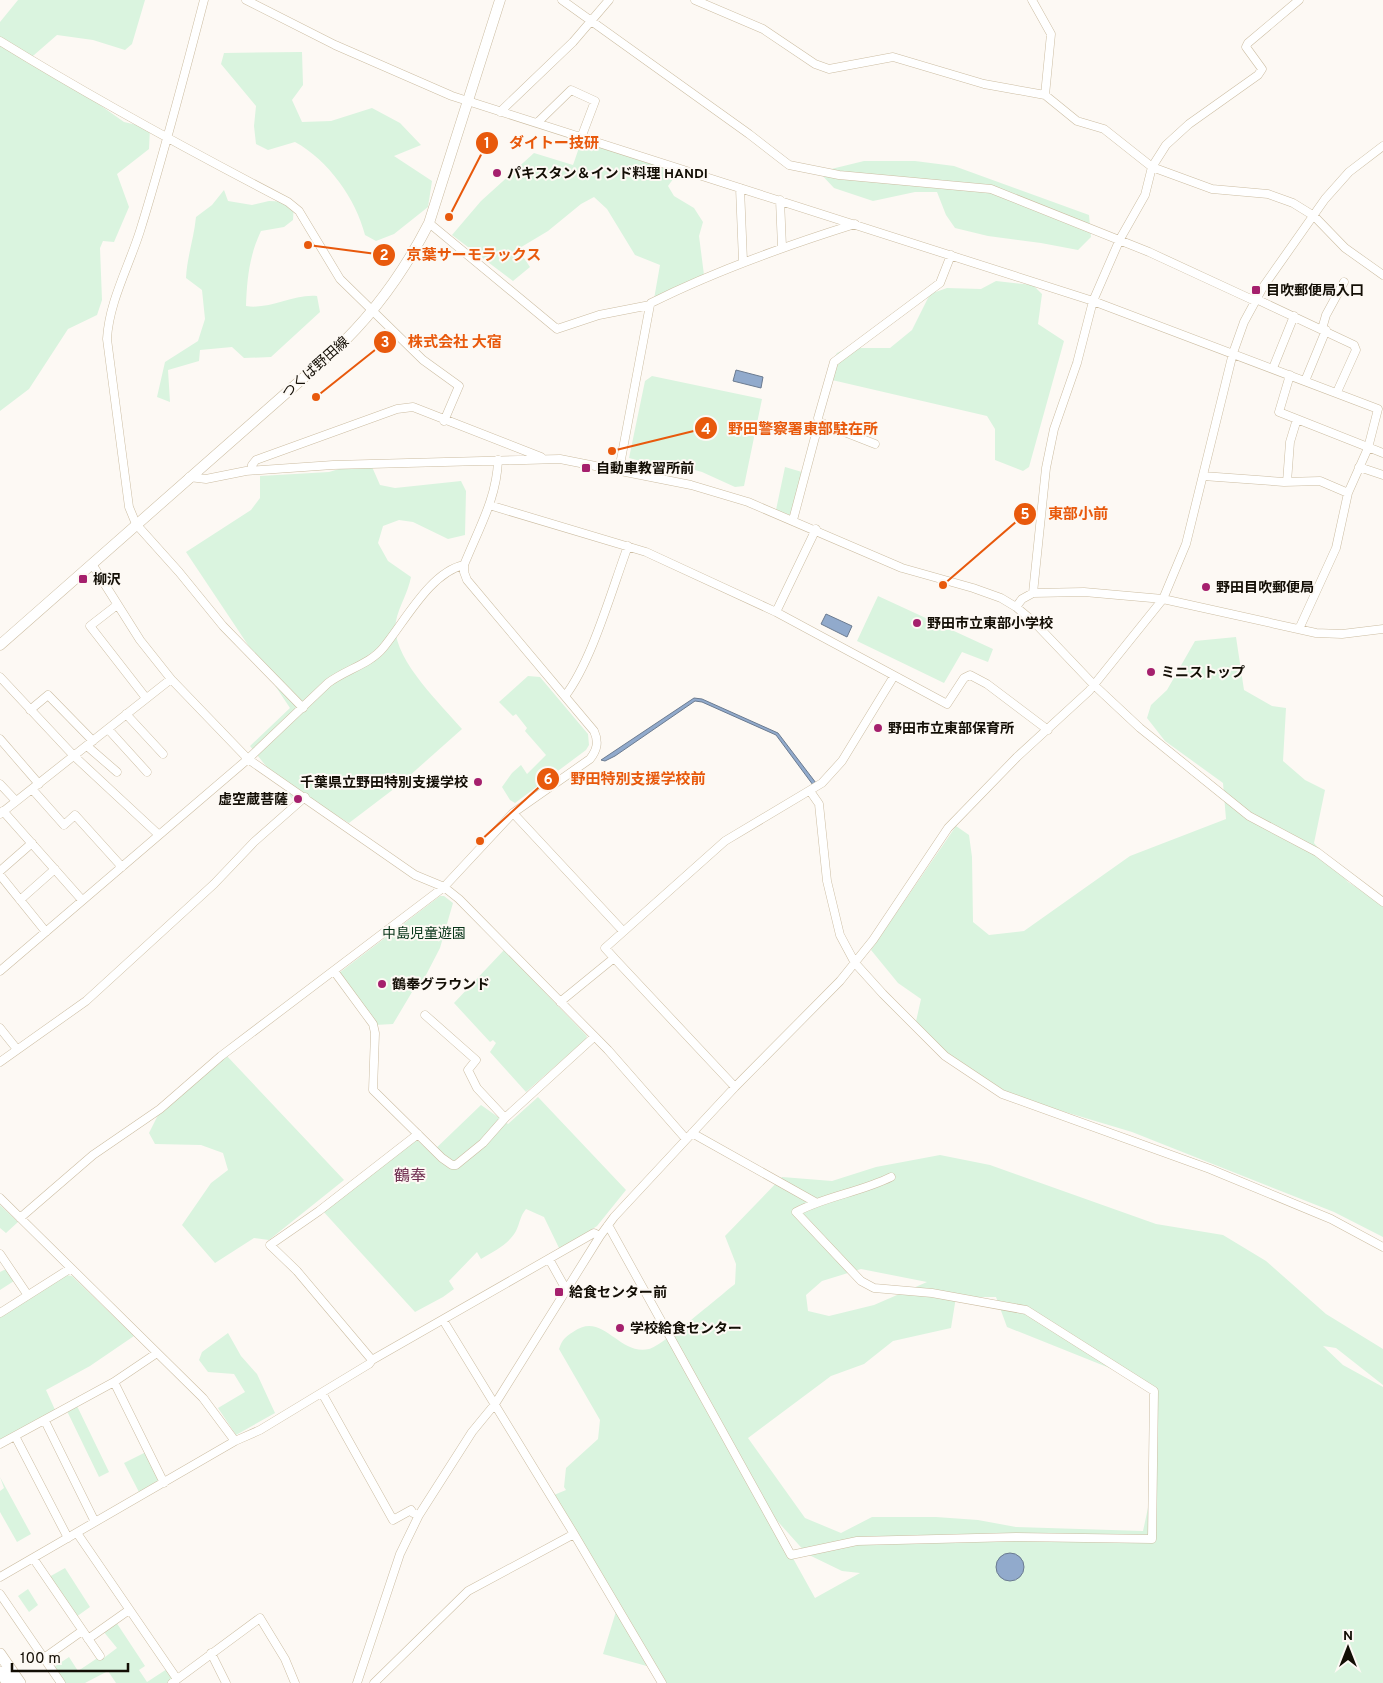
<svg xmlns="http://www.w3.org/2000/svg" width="1383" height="1683" viewBox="0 0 1383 1683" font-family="Overpass,'Noto Sans JP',sans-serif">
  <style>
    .green { fill: #daf4df; fill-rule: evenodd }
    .water { fill: #91aacc; stroke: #6b7b90 }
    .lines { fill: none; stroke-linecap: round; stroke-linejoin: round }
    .minor-casing { stroke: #ccbda2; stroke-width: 9 }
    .major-casing { stroke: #ccbda2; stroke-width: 11 }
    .highway-casing { stroke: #ccbda2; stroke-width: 12 }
    .minor { stroke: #fff; stroke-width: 8 }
    .major { stroke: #fff; stroke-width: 10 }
    .highway { stroke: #fff; stroke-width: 11 }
    .poi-dot { fill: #a5206d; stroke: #fdf9f4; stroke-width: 2 }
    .labels { text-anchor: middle; stroke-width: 4; stroke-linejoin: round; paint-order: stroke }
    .poi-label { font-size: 14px; font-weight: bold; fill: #130e05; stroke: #fdf9f4; text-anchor: start }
    .street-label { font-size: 14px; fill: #130e05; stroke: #fdf9f4 }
    .park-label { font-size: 14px; fill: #053317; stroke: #fdf9f4 }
    .quarter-label { font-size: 16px; fill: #702f50; stroke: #fdf9f4 }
    .leader { fill: none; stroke: #e8590c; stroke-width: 2 }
    .callout-dot { fill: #e8590c; stroke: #fdf9f4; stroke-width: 2 }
    .mark-label { font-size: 15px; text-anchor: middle; font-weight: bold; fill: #fff }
    .callout-label { font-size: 15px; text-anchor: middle; font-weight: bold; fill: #e8590c; stroke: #fdf9f4; stroke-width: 4; stroke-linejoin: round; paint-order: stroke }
  </style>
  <rect width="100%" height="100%" fill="#fdf9f4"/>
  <path class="green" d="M18,0H145L132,44L125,50L93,40L57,35L26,62L73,86L124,122L150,128L149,149L117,174L129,207L114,242L103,241L100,248L102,300L97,315L68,329L29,389L0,411V22Z
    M302,52L303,85L292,100L302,122L331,121L372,108L400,123L421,145L394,156L432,181L428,207L394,234L376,241L365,235C356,199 328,160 295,142L268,150L256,144L254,126L256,106L221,64L224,53Z
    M582,139L666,167L676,175L668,186L674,196L694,208L703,222L699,236L704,275L654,299L660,265L635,255L607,209L594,197L581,204L548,231L518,249L530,267L513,281L452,235L481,201L534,153L573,165Z
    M864,161H915L954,166L1089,215L1091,237L1078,250L1041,243L988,236L955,228L946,215L937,192H915L873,201L834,188L819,172Z
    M224,190L228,201L252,205L269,201L294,202L293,220L284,227L261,231C249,256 247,280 246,306C270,310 292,294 317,296L320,312L271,357L244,358L232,347L200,350L199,361L168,370L170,402L157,397L165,362L198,341L205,319L202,290L186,278C187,257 194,238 196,217L212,205Z
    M996,281L1033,285L1042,294L1038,324L1064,341L1029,467L1023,471L995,460V429L987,416L832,380L829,367L837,353L847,348H890L912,330L930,294L947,288L981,289Z
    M652,376L762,399L744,486L735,487L702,472L680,466L663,467L629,458L645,381Z
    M369,460L380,485L395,488L461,481L466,491L465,535L448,539L413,522L399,520L383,526L378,543L388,561L411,577C408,593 399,606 396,621C389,656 441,704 462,729L399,785L349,823L308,798L297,805L250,746L290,708L186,552L251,510L260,498V476L329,472Z
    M785,467L802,472L792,516L776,510Z
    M878,596L993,649L988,662L962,652L944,683L857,641Z
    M1236,637L1244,690L1272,706L1286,708L1283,761L1305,780L1325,790L1314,843L1348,882L1383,904V1237L1334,1212L1132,1132L988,1089L937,1050L915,1026L921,999L898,983L871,950L956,826L969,835L972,857L973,922L989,935L1024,931L1130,856L1226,819L1223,783L1165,741L1147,718L1151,705L1167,690L1195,641Z
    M528,676L540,677L588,734L589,745L586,750L515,803L510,800L502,787L512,773L521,765L527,774L546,755L525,731L527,728L516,714L513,716L499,702Z
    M440,896H444L453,903L440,948L425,977L415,987L393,1024L375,1025L339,973Z
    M504,950L587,1036L586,1039L526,1092L490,1052L496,1043L493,1040L490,1042L454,1003Z
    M226,1055L344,1180L269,1240L254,1238L215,1263L182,1225L211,1183L228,1170L223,1153L201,1145L155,1144L149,1133L159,1113Z
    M538,1097L626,1190L597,1226L560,1250L544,1217L526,1209C520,1216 520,1223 516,1231C509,1244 494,1251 481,1259L477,1252L449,1281L454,1289L443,1297L415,1312L322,1210L416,1139L431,1153L481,1105L508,1124Z
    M940,1155L990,1165L1156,1224L1223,1235L1266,1261L1326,1314L1383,1349V1385L1336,1348L1323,1346L1343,1365L1383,1387V1683H663L654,1668L603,1654L618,1605L554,1495L566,1490L564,1487L566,1468L598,1439L600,1420L559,1349C562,1340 565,1337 573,1332C603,1310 618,1356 649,1349C661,1347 721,1295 735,1284L736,1264L725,1236L782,1177L832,1181L876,1167ZM861,1269L927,1282L874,1305L829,1316L808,1311L806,1295L822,1281ZM956,1297H996L1007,1327L1152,1385C1165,1429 1153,1487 1143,1531L1016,1527L978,1520L936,1517H872L841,1533L805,1518L748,1438L831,1376L864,1364L893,1341L951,1328ZM721,1428L772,1515L807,1554L842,1571L860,1573L815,1598Z
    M0,1205L18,1222L6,1233L0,1228Z
    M6,1269L14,1281L0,1290V1272Z
    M66,1275L72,1276L134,1336L90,1366L46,1390L56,1412L0,1442V1317Z
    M228,1333L241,1356L257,1374L275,1413L236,1435L218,1408L245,1392L234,1374L208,1372L199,1360L202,1352Z
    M77,1406L109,1472L99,1477L67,1411Z
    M146,1452L159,1480L139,1492L124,1463Z
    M0,1477L31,1534L17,1542L0,1512V1491L4,1488Z
    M65,1568L90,1607L76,1617L49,1577Z
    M28,1589L38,1605L29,1612L18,1596Z
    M116,1622L145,1666L139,1670L147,1682L167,1669L172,1676L171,1681L168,1683H116L108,1671L85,1683H65L54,1667L69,1657L78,1671L99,1657L101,1660L117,1648L103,1631Z"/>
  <path class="water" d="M736,370L763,377L761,388L733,381Z
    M826,614L852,626L847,637L821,624Z
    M694,698L702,699L778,733L816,783L813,785L776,735L702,702L695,701L615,756L605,761L601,760Z
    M996 1567a14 14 0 1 1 28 0a14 14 0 1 1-28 0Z"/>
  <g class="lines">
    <g class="minor-casing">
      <path id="minor" d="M204,0C184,77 164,154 140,231C129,266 109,302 107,339L129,507L136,524L179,572L223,626L303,708
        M246,0L335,45L452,96L1093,301L1378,409L1368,448L1348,493L1336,548L1299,629
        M562,0L749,134L789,165L839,175L991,189L1149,252L1255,301
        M695,0L763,29L815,64L829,69L893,57L984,84L1045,95L1077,121L1104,129L1152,167L1212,189L1268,194L1293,203L1314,216L1345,248L1383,275
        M1032,0L1051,34L1045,95
        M0,41C94,99 190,151 288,202L299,211L340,279L423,360L459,386L444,421
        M500,112L573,42L609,0
        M537,123L571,90L595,101L581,138
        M740,188L743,261
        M780,200L782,247
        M429,223L557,329L599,315L650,305L651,303C717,270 785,246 855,224
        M1256,299L1354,345L1356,350L1337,392
        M1322,329L1326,315L1344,282
        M1273,368L1294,316
        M1290,375L1279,412L1383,453
        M1305,381L1326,330
        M819,422L875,444
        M1359,467L1383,475
        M251,470L252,465L256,460L397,409L413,407L541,457
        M619,470L650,305
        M1203,476L1284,482L1320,481L1348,493
        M189,477L206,479L246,471L333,465L560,459L691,485L748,502L902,568L973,588L1001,598L1016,607L1034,622L1094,685L1140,728L1249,816L1317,852L1383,902
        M1287,482L1290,442L1297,419
        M489,505L646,552L776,612L947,704L964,678L970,675L987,684L1048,730
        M793,520L819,422L818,418L834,362L940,283L951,255
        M92,564L140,640L171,679L248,759L415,875L444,887L459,899L608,1050L686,1139
        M1033,593L1046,468L1054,429L1077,363L1093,301L1120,239L1145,195L1152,167L1166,145L1189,124L1258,75L1262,69L1246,47L1248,43L1299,0
        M117,605L90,626L146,698
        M1016,607L1022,599L1033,593L1084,592L1163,599L1316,633L1342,634L1383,629
        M776,612L816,529
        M0,677L74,756L159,835
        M565,696C592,661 612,589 628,546
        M30,710L48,695L93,741
        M126,714L163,754
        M108,729L147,772
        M0,739L39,784
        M87,746L117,772
        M0,784L16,801
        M32,789L64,825L75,815L122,867
        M810,791L819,804L827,881L840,935L855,963L883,994L945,1056L1002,1094L1210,1169L1331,1219L1383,1247
        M3,811L82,900
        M513,813L623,931
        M0,814L171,679
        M0,871L32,843
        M0,875L46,932
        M20,900L55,869
        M614,958L735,1087
        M0,971L248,759L328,683C345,670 370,664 383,648C404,623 430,572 464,565
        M334,971L373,1024L375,1033L373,1090L442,1158L452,1165H456L483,1143L505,1118
        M560,1002L614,958L605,948L725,841L822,783L842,761L894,676
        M425,1015L476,1060L468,1070L477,1088L505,1118L594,1037
        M0,1028L16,1048
        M0,1062L86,1001L214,884L254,842L305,797
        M692,1133L815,1202
        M418,1134L319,1211L270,1245L297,1271L372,1360L594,1233L600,1236
        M0,1198L203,1398L235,1441
        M20,1218L93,1155L160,1109L221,1056L444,887L513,813L590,759C597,750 599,742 594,731L467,580L464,572V565C478,530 497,498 498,460
        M608,1225L791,1555L857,1541L1016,1537L1152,1539L1154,1391L1026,1310L932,1293L874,1288L861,1281L796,1212C826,1196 861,1192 891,1177
        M0,1254L27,1294
        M549,1259L563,1284L568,1287
        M0,1313L71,1268
        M443,1320L574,1534L662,1683
        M114,1382L164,1483
        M322,1393L393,1520L411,1510L413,1513L419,1515
        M45,1421L95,1522
        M15,1436L68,1538
        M0,1444L114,1382L157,1353
        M77,1533L177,1679
        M33,1558L100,1656
        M0,1577L235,1441L260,1430L369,1364L372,1360
        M0,1594L61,1683
        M88,1639L129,1610
        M211,1653L226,1683
        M44,1658L82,1631
        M172,1683L260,1618L285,1659L295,1683
        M357,1683L400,1554L419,1515L472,1432L495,1404L600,1236L614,1217L735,1087L840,981L873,940L948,828L1017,757L1089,691L1163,599L1186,544L1233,353L1244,322L1263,287L1325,199L1349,172L1383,146
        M374,1683L468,1591L574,1534"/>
    </g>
    <g class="major-casing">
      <path id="major" d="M0,645L334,351C375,313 404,272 429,223L500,0"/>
    </g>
    <g class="highway-casing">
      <path id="highway" d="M0,1654L20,1683
        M0,1672L8,1683"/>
    </g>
    <use href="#minor" class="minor"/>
    <use href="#major" class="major"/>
    <use href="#highway" class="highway"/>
  </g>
  <g class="poi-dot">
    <circle cx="497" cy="173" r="5"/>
    <rect x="1251" y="285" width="10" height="10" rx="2.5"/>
    <rect x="581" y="463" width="10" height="10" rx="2.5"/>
    <rect x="78" y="574" width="10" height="10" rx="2.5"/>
    <circle cx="1206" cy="587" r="5"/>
    <circle cx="917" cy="623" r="5"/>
    <circle cx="1151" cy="672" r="5"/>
    <circle cx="878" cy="728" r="5"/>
    <circle cx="478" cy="782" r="5"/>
    <circle cx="298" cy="799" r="5"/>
    <circle cx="382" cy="984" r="5"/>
    <rect x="554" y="1287" width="10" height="10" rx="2.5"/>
    <circle cx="620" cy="1328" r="5"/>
  </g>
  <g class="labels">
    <g class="poi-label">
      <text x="507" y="178">パキスタン＆インド料理 HANDI</text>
      <text x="1266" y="295">目吹郵便局入口</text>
      <text x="596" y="473">自動車教習所前</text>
      <text x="93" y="584">柳沢</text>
      <text x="1216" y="592">野田目吹郵便局</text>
      <text x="927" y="628">野田市立東部小学校</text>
      <text x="1161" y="677">ミニストップ</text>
      <text x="888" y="733">野田市立東部保育所</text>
      <text x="468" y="787" text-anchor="end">千葉県立野田特別支援学校</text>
      <text x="288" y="804" text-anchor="end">虚空蔵菩薩</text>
      <text x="392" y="989">鶴奉グラウンド</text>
      <text x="569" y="1297">給食センター前</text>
      <text x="630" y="1333">学校給食センター</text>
    </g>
    <g class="street-label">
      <text transform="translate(315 367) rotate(-42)" y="5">つくば野田線</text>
    </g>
    <g class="park-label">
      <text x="424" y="938">中島児童遊園</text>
    </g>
    <g class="quarter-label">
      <text x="410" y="1181">鶴奉</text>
    </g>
  </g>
  <path class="leader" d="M449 217L487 143M308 245L384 255M316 397L385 342M612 451L706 428M943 585L1025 514M480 841L548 779"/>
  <g class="callout-dot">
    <circle cx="449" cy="217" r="5"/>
    <circle cx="308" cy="245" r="5"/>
    <circle cx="316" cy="397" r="5"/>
    <circle cx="612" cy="451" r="5"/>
    <circle cx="943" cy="585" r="5"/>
    <circle cx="480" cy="841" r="5"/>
    <circle cx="487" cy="143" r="12"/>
    <circle cx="384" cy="255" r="12"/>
    <circle cx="385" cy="342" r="12"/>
    <circle cx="706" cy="428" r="12"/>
    <circle cx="1025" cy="514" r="12"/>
    <circle cx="548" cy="779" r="12"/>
  </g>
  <g class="mark-label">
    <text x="487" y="148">1</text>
    <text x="384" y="260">2</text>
    <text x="385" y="347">3</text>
    <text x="706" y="434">4</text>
    <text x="1025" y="519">5</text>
    <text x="548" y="784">6</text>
  </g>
  <g class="callout-label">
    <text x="554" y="148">ダイトー技研</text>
    <text x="474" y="260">京葉サーモラックス</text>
    <text x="455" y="347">株式会社 大宿</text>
    <text x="803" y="434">野田警察署東部駐在所</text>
    <text x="1078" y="519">東部小前</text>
    <text x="638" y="784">野田特別支援学校前</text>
  </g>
  <g transform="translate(1348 1648)" stroke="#fdf9f4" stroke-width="4" paint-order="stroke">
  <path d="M0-4L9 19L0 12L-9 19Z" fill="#130e05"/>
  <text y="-8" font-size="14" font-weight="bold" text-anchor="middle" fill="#130e05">N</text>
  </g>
  <path d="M12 1663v8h116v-8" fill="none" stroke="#130e05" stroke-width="2.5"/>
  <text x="20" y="1663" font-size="15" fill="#130e05" stroke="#fdf9f4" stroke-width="4" paint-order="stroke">100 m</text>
</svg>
